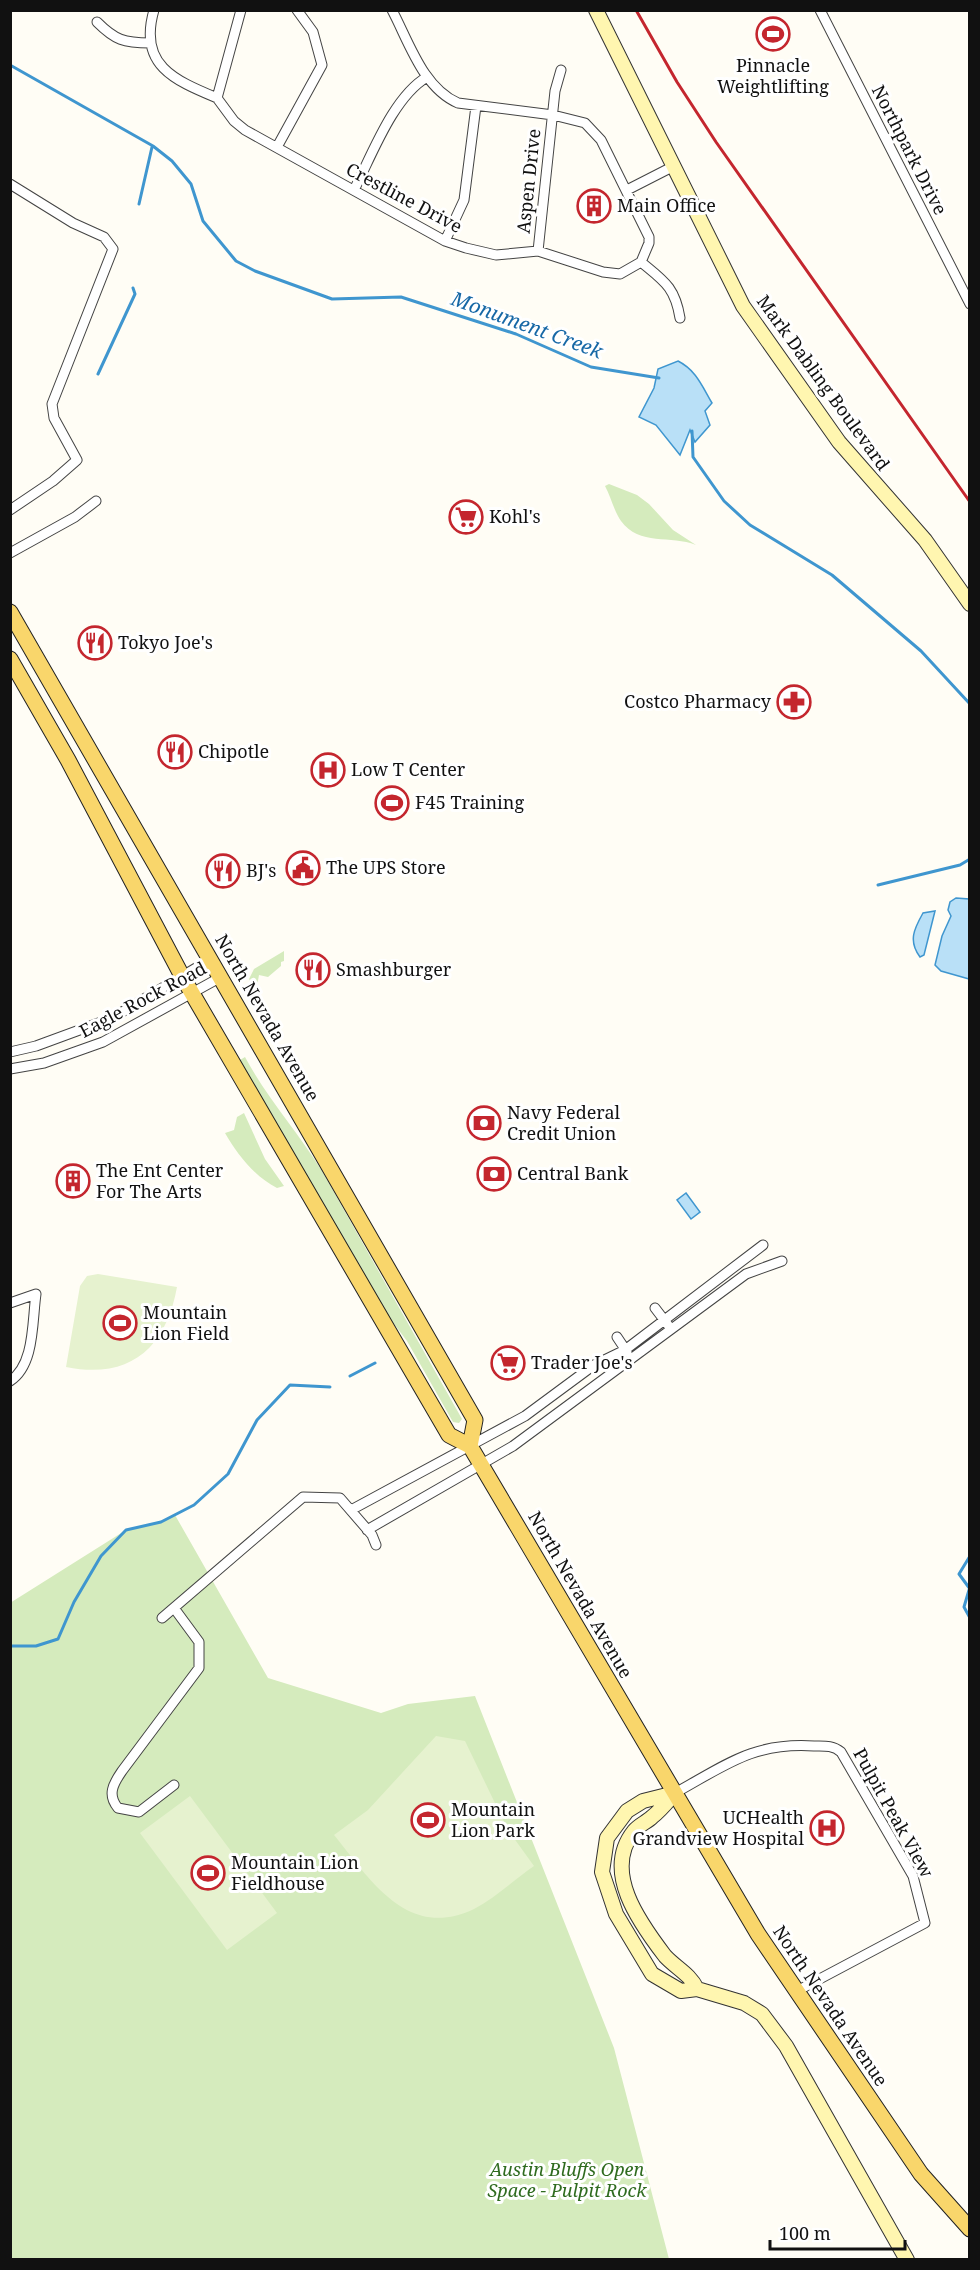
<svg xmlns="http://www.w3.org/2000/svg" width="980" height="2270" viewBox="0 0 980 2270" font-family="'Noto Serif',serif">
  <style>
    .green { fill: #d5ebbd }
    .pitch { fill: #e6f2cf }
    .water { fill: #b9e0f7; stroke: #3f96cf; stroke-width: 1.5 }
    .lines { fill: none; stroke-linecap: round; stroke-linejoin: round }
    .stream { stroke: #3f96cf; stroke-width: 3 }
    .street-casing { stroke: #444; stroke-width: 11 }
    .secondary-casing { stroke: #333; stroke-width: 16 }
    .primary-casing { stroke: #222; stroke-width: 17 }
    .street { stroke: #fff; stroke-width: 9 }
    .secondary { stroke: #fff6b0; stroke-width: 14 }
    .primary { stroke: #f9d66b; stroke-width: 15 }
    .rail { stroke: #c4262e; stroke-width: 3 }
    .labels { text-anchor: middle; stroke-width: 6; stroke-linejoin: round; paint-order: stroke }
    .poi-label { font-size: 18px; fill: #111; stroke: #fff; text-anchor: start }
    .street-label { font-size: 18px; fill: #111; stroke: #fff }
    .park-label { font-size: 18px; font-style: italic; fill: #2f6b1f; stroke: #fff }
    .water-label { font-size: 20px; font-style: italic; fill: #1768a6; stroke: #fff }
  </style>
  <rect width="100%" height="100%" fill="#fffdf5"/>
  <path class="green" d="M609,484L637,495L649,504L673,530L696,545C671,535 639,546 621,521C614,511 611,497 605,486Z
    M284,951V961L281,962V966L268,977L259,975L257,986H253L249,979L254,969Z
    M245,1057C267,1098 298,1132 322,1171L462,1419L459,1423L453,1422L407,1341L391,1320L255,1087L240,1060Z
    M244,1113L265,1159L284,1186L277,1188C255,1177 237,1154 225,1133L234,1130L237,1117Z
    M175,1515L268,1678L381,1713L408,1704L475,1696L614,2048L669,2259H11L10,1603L126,1530L161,1522Z"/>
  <path class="pitch" d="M98,1274L177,1287C166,1348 130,1380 66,1367L80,1286L87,1276Z
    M436,1736L465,1741L508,1830L534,1866C515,1879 495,1898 474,1909C407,1941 370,1879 334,1835L368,1810Z
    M190,1796L277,1913L227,1950L140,1833Z"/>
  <path class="water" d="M678,361C696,370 702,386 712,403L705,411L710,425L695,442L690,430L680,455L656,425L639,417L654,388L658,369Z
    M956,898L969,899V979L941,971L935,965L942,936L951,916L948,910L950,902Z
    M935,911L924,955L920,957C908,941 914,929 923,913Z
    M686,1193L700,1212L691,1219L677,1200Z"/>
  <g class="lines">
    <path class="stream" d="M10,65L153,146L172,161L191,184L203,221L236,261L255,271L332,299L401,297L516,334L591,367L659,378
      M139,204L152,147
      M98,374L135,294L133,288
      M692,431L693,457L724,501L750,525L832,575L921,651L970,704
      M878,885L960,865L970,859
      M350,1376L375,1363
      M970,1556L959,1574L970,1589
      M969,1590L964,1607L970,1618
      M10,1646H36L58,1639L74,1602L101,1556L126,1530L161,1522L194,1505L228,1474L257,1420L290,1385L330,1387"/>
    <g class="street-casing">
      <path id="street" d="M154,10C138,65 174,80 217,98
        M820,10L970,304
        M97,22C115,40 124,43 150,43
        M217,98L234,121L245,130L445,241L466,248L496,255L538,251L603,272L620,274L641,262L649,243V237L601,140L585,123L553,115L458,103C423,88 409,42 392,10
        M217,98L241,10
        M277,147L322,65L313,32L297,10
        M10,184L73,223L104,237L113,249L52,404L54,418L77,460L53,481L10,510
        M354,190C372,155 393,97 427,77
        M627,190L674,166
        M445,241L464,200L476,106
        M538,251L555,91L561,70
        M641,262C664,281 675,287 680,318
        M10,553L75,517L96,501
        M10,1052L36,1046L112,1018L211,959
        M10,1069L44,1063L103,1042L221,977
        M10,1303L36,1294C32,1321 35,1365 10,1381
        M655,1308L668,1325
        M617,1337L627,1352
        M351,1510L525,1416L594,1365L625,1350L763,1245
        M367,1530L513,1446L746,1274L782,1261
        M174,1608L199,1642V1668L122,1771C113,1784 107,1795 118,1808L139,1812L174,1785
        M162,1618L303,1497L340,1498L372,1535L376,1545
        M675,1793C726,1765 753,1742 814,1746C824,1746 833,1745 841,1752L913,1876L925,1923L797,1991"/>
    </g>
    <g class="secondary-casing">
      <path id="secondary" d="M596,10L743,306L839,442L925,540L970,604
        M675,1793L643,1801L627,1811L607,1838L602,1872L616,1914L652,1974L681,1991L697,1989L744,2003L762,2014L786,2046L907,2260
        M675,1793C668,1801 661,1810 652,1817C647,1822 639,1825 634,1831C602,1871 639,1922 665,1956C676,1968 690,1974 697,1989"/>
    </g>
    <g class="primary-casing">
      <path id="primary" d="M10,612L475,1420L470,1446
        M10,659L68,760L182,976L449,1435L470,1446L758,1934L921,2174L970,2229"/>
    </g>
    <use href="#street" class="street"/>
    <use href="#secondary" class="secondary"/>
    <use href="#primary" class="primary"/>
    <path class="rail" d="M636,10L677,82L716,142L970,502"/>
  </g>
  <defs>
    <g id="stadium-ring" transform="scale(1.725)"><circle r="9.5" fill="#fff" stroke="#c4262e" stroke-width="1.5"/><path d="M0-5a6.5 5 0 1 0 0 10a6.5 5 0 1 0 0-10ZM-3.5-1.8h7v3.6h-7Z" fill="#c4262e"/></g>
    <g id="building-ring" transform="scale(1.725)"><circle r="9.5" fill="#fff" stroke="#c4262e" stroke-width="1.5"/><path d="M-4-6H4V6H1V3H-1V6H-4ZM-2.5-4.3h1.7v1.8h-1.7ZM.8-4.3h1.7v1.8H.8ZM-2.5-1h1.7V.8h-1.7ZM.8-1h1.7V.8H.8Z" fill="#c4262e"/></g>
    <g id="supermarket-ring" transform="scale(1.725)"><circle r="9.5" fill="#fff" stroke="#c4262e" stroke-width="1.5"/><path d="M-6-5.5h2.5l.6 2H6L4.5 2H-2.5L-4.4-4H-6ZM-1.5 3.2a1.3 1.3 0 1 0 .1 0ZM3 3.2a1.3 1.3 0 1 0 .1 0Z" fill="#c4262e"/></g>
    <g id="restaurant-ring" transform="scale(1.725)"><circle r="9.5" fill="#fff" stroke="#c4262e" stroke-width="1.5"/><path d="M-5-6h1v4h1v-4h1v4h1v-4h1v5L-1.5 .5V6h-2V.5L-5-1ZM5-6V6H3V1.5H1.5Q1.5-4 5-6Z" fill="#c4262e"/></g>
    <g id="pharmacy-ring" transform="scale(1.725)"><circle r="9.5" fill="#fff" stroke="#c4262e" stroke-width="1.5"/><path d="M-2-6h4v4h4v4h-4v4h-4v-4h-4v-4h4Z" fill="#c4262e"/></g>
    <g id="hospital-ring" transform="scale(1.725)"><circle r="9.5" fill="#fff" stroke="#c4262e" stroke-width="1.5"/><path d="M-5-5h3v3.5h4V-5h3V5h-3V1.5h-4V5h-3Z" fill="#c4262e"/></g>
    <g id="civic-ring" transform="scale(1.725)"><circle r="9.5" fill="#fff" stroke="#c4262e" stroke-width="1.5"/><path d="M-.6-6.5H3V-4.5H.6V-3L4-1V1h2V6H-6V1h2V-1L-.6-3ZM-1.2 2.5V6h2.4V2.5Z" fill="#c4262e"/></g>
    <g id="bank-ring" transform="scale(1.725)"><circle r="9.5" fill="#fff" stroke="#c4262e" stroke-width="1.5"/><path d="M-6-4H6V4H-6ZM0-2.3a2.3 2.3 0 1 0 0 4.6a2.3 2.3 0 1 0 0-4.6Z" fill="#c4262e"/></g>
  </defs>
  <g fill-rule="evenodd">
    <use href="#stadium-ring" x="773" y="34"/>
    <use href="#building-ring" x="594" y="206"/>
    <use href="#supermarket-ring" x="466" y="517"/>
    <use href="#restaurant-ring" x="95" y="643"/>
    <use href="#pharmacy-ring" x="794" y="702"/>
    <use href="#restaurant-ring" x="175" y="752"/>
    <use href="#hospital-ring" x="328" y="770"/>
    <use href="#stadium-ring" x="392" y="803"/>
    <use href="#civic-ring" x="303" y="868"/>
    <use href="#restaurant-ring" x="223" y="871"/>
    <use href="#restaurant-ring" x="313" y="970"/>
    <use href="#bank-ring" x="484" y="1123"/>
    <use href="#bank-ring" x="494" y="1174"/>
    <use href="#building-ring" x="73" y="1181"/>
    <use href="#stadium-ring" x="120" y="1323"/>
    <use href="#supermarket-ring" x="508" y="1363"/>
    <use href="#stadium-ring" x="428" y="1820"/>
    <use href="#hospital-ring" x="827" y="1828"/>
    <use href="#stadium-ring" x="208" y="1873"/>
  </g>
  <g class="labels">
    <g class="poi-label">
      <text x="773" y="72" text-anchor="middle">Pinnacle<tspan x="773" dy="21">Weightlifting</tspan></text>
      <text x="617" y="212">Main Office</text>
      <text x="489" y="523">Kohl's</text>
      <text x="118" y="649">Tokyo Joe's</text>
      <text x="771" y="708" text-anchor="end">Costco Pharmacy</text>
      <text x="198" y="758">Chipotle</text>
      <text x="351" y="776">Low T Center</text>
      <text x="415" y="809">F45 Training</text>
      <text x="326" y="874">The UPS Store</text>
      <text x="246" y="877">BJ's</text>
      <text x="336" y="976">Smashburger</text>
      <text x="507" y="1119">Navy Federal<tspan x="507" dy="21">Credit Union</tspan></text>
      <text x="96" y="1177">The Ent Center<tspan x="96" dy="21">For The Arts</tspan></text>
      <text x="517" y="1180">Central Bank</text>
      <text x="143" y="1319">Mountain<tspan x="143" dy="21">Lion Field</tspan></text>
      <text x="531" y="1369">Trader Joe's</text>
      <text x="451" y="1816">Mountain<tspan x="451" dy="21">Lion Park</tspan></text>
      <text x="804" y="1824" text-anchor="end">UCHealth<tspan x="804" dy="21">Grandview Hospital</tspan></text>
      <text x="231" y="1869">Mountain Lion<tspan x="231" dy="21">Fieldhouse</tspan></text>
    </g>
    <g class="street-label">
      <text transform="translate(909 150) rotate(63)" y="6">Northpark Drive</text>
      <text transform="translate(529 181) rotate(-84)" y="6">Aspen Drive</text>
      <text transform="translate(404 198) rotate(28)" y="6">Crestline Drive</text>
      <text transform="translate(823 383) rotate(54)" y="6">Mark Dabling Boulevard</text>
      <text transform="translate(143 1000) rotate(-28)" y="6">Eagle Rock Road</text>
      <text transform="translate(267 1018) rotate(60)" y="6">North Nevada Avenue</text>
      <text transform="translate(580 1595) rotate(60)" y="6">North Nevada Avenue</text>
      <text transform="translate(893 1813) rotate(61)" y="6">Pulpit Peak View</text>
      <text transform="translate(830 2006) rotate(56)" y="6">North Nevada Avenue</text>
    </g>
    <g class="park-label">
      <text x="567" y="2176">Austin Bluffs Open<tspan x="567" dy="21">Space - Pulpit Rock</tspan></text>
    </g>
    <g class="water-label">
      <text transform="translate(527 325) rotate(20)" y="7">Monument Creek</text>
    </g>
  </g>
  <rect width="980" height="2270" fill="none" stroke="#111111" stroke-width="24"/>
  <path d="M770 2240v9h135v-9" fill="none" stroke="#111111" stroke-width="3"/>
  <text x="779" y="2240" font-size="18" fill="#111111" stroke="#ffffff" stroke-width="4.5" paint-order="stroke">100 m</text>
</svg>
